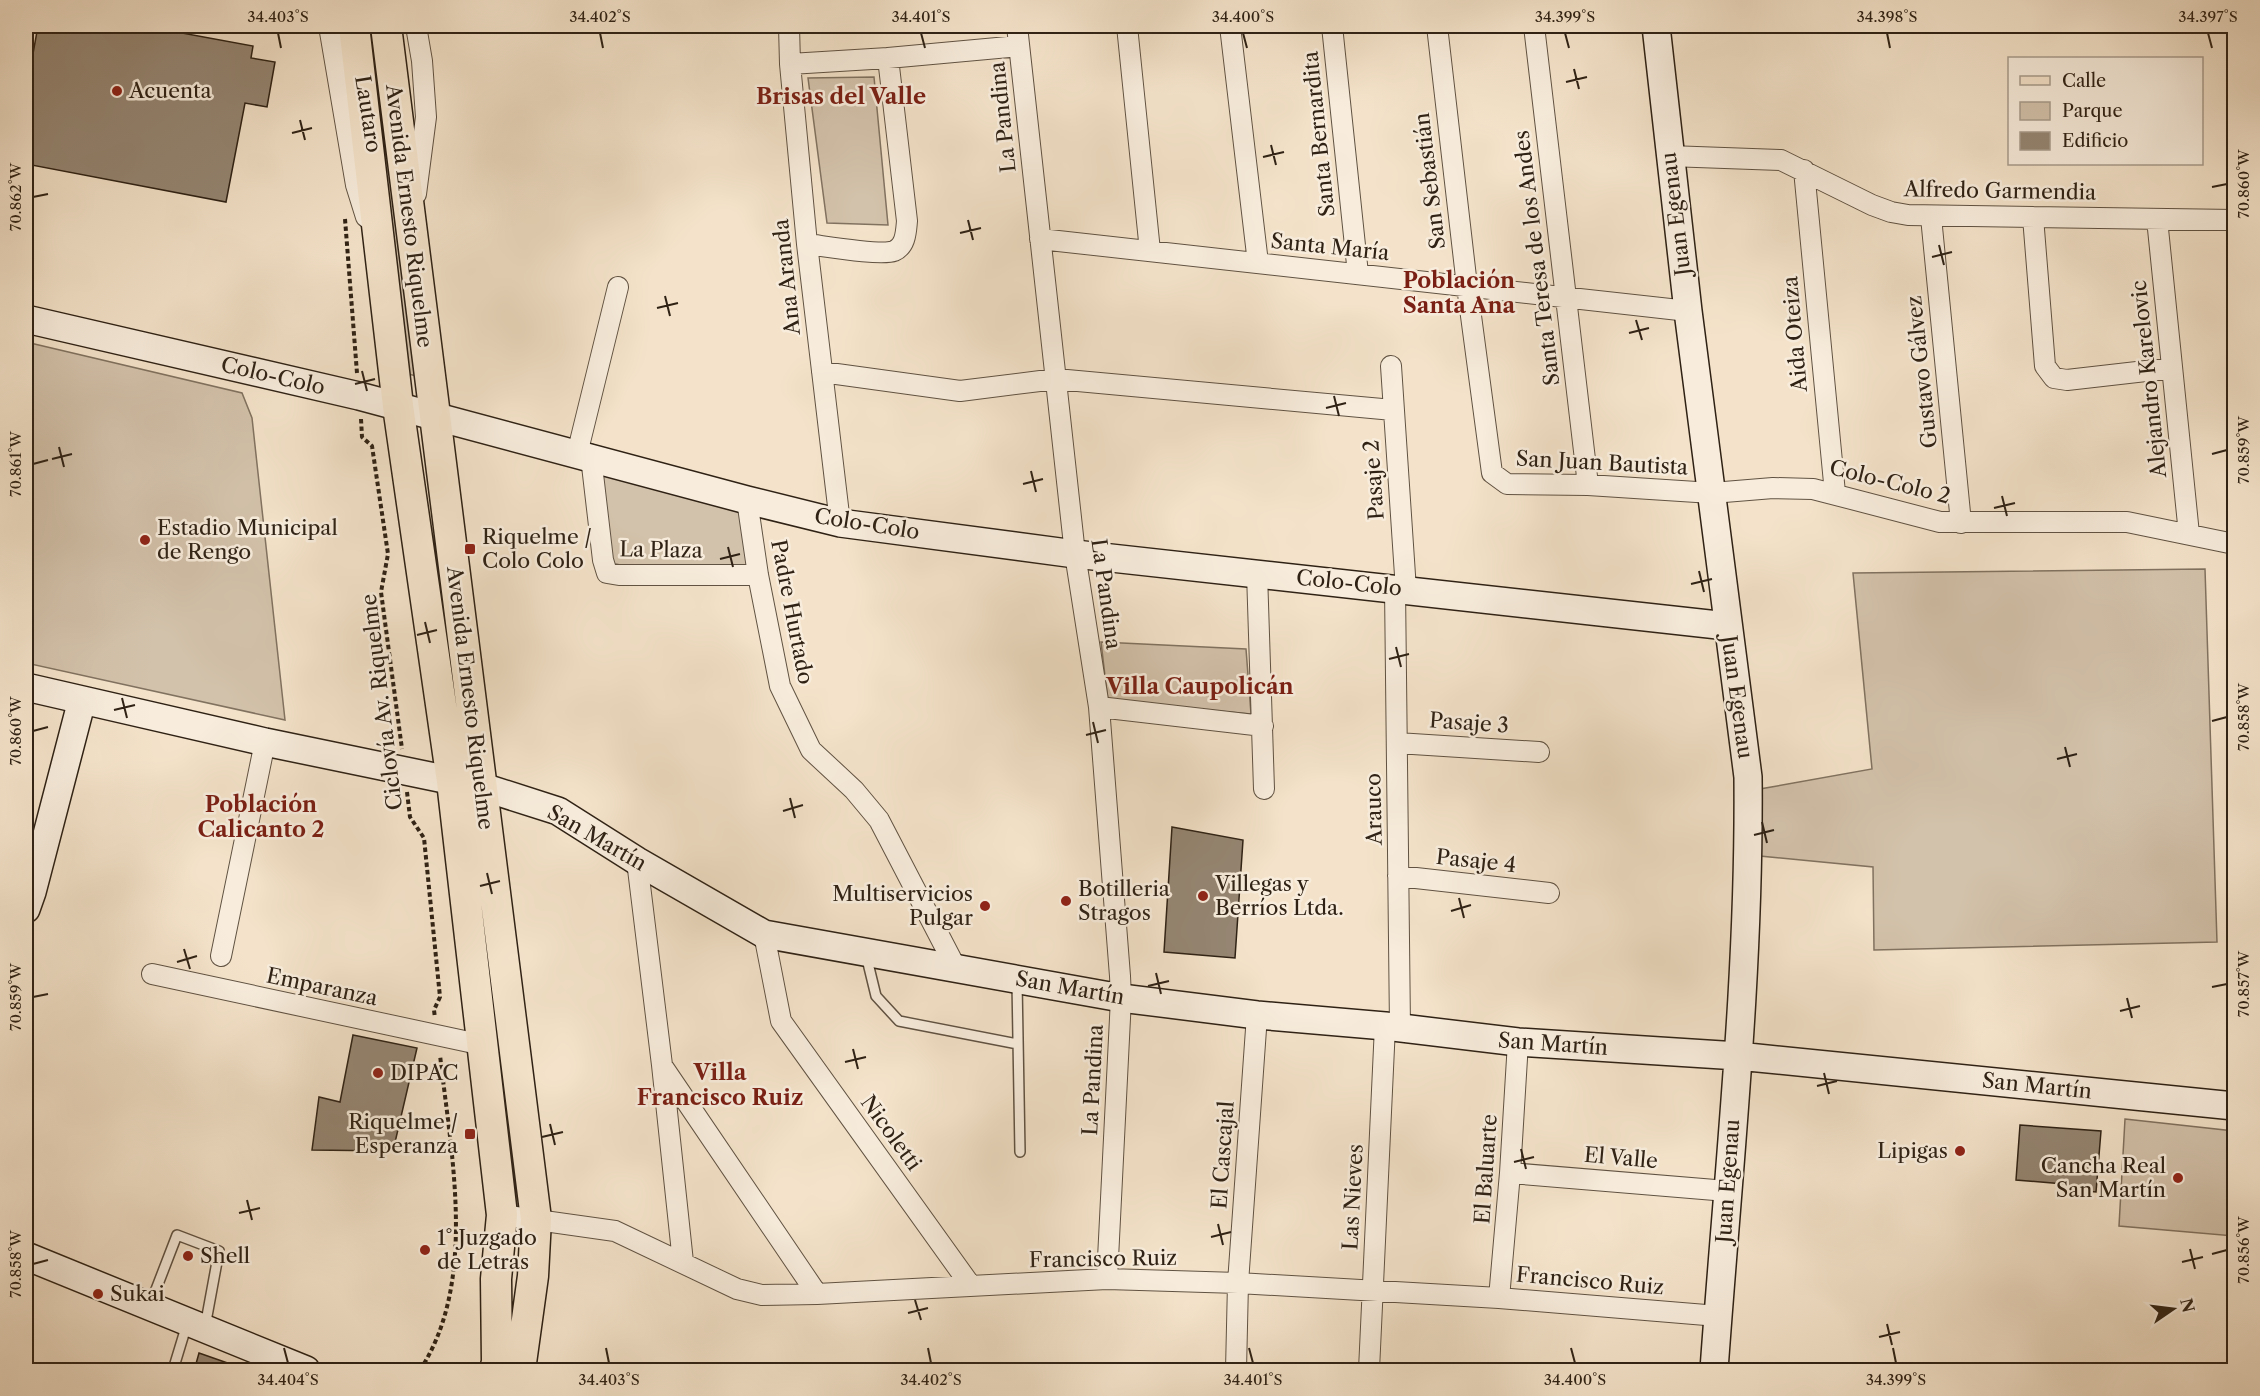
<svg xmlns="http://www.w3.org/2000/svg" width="2260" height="1396" viewBox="0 0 2260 1396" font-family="'Libre Caslon Text',serif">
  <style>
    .green { fill: #d3c2ab; stroke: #817260; stroke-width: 1.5 }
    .building { fill: #958673; stroke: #2f2215; stroke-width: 1.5 }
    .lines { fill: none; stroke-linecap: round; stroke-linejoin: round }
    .lane-casing { stroke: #605242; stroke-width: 12 }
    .street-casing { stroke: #605242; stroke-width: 22 }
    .secondary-casing { stroke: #2f2215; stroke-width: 30 }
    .primary-casing { stroke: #2f2215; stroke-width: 33 }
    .path { stroke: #2f2215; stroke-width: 4; stroke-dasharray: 4.5 3; stroke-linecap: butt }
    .lane { stroke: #f8eddd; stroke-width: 9 }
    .street { stroke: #f8eddd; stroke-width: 20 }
    .secondary { stroke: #f8eddd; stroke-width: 27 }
    .primary { stroke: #f4e3ca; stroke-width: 30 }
    .ticks { fill: none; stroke: #2f2215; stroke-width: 2 }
    .poi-dot { fill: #8f2418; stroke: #f8eddd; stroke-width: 2 }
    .labels { text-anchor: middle; stroke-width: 5; stroke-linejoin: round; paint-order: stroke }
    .poi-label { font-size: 21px; fill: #2f2215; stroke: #f8eddd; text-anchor: start }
    .street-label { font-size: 21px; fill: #2f2215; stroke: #f8eddd }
    .neighbourhood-label { font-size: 22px; font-weight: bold; fill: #7a1f14; stroke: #f8eddd }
    .neatline { fill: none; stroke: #2f2215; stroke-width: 2 }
    .ticks-label { font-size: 15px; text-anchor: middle; fill: #2f2215 }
  </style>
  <rect width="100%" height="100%" fill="#f4e3ca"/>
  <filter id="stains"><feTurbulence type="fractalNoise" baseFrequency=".00333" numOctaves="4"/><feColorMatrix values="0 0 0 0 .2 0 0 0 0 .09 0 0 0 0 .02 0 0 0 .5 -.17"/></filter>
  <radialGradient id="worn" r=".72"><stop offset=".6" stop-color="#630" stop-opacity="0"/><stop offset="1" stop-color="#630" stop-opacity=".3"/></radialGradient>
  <path class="green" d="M367,26H380L417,376L403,373Z
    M874,77L888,225L827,223L808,78Z
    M26,342L242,393L252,418L285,720L26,663Z
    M592,444L742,499L754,569L611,567Z
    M2205,569L2217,942L1874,950L1873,867L1760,856V789L1872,769L1853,573Z
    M1101,642L1246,649L1251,714L1108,701Z
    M2125,1119L2234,1131V1236L2119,1226Z"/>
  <path class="building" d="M38,26H144L253,46L251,58L275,62L267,107L245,103L226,202L26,164V92Z
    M1172,827L1243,840L1235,958L1164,952Z
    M353,1035L417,1048L393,1151L312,1150L319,1097L340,1102Z
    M2020,1125L2101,1131L2096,1192L2063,1189L2064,1184L2016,1180Z
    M199,1353L242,1368V1371H194Z"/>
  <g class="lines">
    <g class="lane-casing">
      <path id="lane" d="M866,955L876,996L899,1021L1018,1044
        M1017,982L1020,1152
        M150,1305L177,1235L219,1251L205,1327
        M173,1370L187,1324"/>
    </g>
    <g class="street-casing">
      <path id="street" d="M329,26L356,185L366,217
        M416,26L422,61L426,117L416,194
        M789,26L790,64L807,244L840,523
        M1017,26L1075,554L1099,707L1120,976L1121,998L1107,1279
        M1127,26L1150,251
        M1230,26L1258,263
        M1332,26L1358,274
        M1437,26L1467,286L1492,473L1507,484L1588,485L1712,493L1773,488L1813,489L1940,522H2127L2234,544
        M1534,26L1588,485
        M790,64L888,58L1019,46
        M1669,156L1781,160L1872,205L1891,212L1908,215L2234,220
        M1804,170L1835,493
        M1931,217L1961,523
        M2033,217L2045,366L2054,378L2067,380L2172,368
        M2157,219L2189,534
        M1040,239L1688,311
        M807,244C824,246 881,256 894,251C906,246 906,231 907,221L888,58
        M1391,366L1406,590
        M822,372L960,391L1056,379L1393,410
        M577,454L618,287
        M591,457L603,560L607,573L619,575H758
        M747,500L758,575L780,686L811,750L854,790L879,820L956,968
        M1257,573L1264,789
        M1395,588L1400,1028
        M1099,707L1263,726
        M1397,743L1539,752
        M637,861L662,1065L683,1262
        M1398,876L1549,893
        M764,934L781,1021L971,1286
        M221,956L265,742
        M152,974L483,1045
        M663,1067L817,1294
        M1510,1173L1727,1191
        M502,1215L615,1231L737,1289L762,1295L817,1294L1107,1279L1238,1283L1499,1298L1718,1316
        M1499,1298L1510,1173L1518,1042
        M1236,1370L1238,1283L1257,1015
        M1369,1370L1385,1026"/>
    </g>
    <g class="secondary-casing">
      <path id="secondary" d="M1656,26L1688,311L1748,777C1750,975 1728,1173 1714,1370
        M26,319L359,396L747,500L840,523L1075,554L1727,626
        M26,687L265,742L483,787L558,811L637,861L764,934L1121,998L1257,1015L1385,1026L1518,1042L1738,1056L2234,1106
        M26,909L32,892L82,700
        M26,1256L306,1370"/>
    </g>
    <g class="primary-casing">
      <path id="primary" d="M354,26L398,406L452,781L502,1215L496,1279L497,1362L495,1370
        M386,26L536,1219L533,1276L520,1370"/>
    </g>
    <path class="path" d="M345,219L357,373
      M361,419L362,437L372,446L388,554L381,592L402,749
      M407,792L410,817L424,838L440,997L434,1010L435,1018
      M420,1370C478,1282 451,1154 440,1055"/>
    <use href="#lane" class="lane"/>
    <use href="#street" class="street"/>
    <use href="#secondary" class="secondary"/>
    <use href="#primary" class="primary"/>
  </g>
  <path class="ticks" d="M278,33L281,48M600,33L603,48M921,33L925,48M1243,33L1247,48M1565,33L1569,48M1887,33L1890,48M2208,33L2212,48M1574,69L1579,89M1566,82L1587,77M300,120L305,140M292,133L312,128M1271,145L1276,165M1263,157L1284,152M2212,187L2227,184M33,197L48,194M968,220L973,240M960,233L981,228M1939,245L1944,265M1932,257L1952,252M665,296L670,316M657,308L678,303M1636,320L1642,340M1629,333L1649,328M362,371L367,391M355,384L375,379M1334,396L1339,416M1326,408L1346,403M59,447L64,467M2212,454L2227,450M52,459L72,454M33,464L48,460M1031,471L1036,492M1023,484L1043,479M2002,496L2007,516M1994,508L2015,503M728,547L733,567M720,559L740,554M1699,571L1704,592M1691,584L1712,579M425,622L430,643M417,635L437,630M1396,647L1401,667M1389,659L1409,654M122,698L127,718M114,710L135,705M2212,721L2227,717M1093,722L1098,743M33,731L48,727M1086,735L1106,730M2065,747L2070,767M2057,759L2077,754M790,798L795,818M783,811L803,805M1762,822L1767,843M1754,835L1774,830M487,873L492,894M480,886L500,881M1459,898L1464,918M1451,911L1471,905M184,949L190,969M177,962L197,956M1156,973L1161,994M1148,986L1169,981M2212,987L2227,984M33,997L48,994M2127,998L2132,1018M2120,1011L2140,1006M853,1049L858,1069M845,1062L866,1057M1824,1073L1829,1094M1817,1086L1837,1081M550,1124L555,1145M542,1137L563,1132M1521,1149L1526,1169M1514,1162L1534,1157M247,1200L252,1220M239,1213L260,1208M1218,1224L1223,1245M1211,1237L1231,1232M2190,1249L2195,1269M2212,1254L2227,1250M2182,1262L2203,1257M33,1264L48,1260M915,1300L921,1320M908,1313L928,1308M1887,1324L1892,1345M1879,1337L1900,1332M284,1348L288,1363M606,1348L609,1363M928,1348L931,1363M1249,1348L1253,1363M1571,1348L1575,1363M1893,1348L1896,1363"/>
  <g class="poi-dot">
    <circle cx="117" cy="91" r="6"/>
    <circle cx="145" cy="540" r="6"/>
    <rect x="464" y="543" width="12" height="12" rx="3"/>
    <circle cx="1203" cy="896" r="6"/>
    <circle cx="1066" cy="901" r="6"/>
    <circle cx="985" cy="906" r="6"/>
    <circle cx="378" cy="1073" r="6"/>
    <rect x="464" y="1128" width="12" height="12" rx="3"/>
    <circle cx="1960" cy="1151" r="6"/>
    <circle cx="2178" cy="1178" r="6"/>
    <circle cx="425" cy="1250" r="6"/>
    <circle cx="188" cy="1256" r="6"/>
    <circle cx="98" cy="1294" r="6"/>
  </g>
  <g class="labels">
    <g class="poi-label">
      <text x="129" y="98">Acuenta</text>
      <text x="157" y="535">Estadio Municipal<tspan x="157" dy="24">de Rengo</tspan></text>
      <text x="482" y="544">Riquelme /<tspan x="482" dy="24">Colo Colo</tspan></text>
      <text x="1215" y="891">Villegas y<tspan x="1215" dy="24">Berríos Ltda.</tspan></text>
      <text x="1078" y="896">Botilleria<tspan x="1078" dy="24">Stragos</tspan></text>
      <text x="973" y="901" text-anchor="end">Multiservicios<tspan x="973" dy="24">Pulgar</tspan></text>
      <text x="390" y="1080">DIPAC</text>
      <text x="458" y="1129" text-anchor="end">Riquelme /<tspan x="458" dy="24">Esperanza</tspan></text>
      <text x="1948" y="1158" text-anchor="end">Lipigas</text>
      <text x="2166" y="1173" text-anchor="end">Cancha Real<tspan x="2166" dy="24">San Martín</tspan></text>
      <text x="437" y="1245">1° Juzgado<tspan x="437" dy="24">de Letras</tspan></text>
      <text x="200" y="1263">Shell</text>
      <text x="110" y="1301">Sukai</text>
    </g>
    <g class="street-label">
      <text transform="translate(368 114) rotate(81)" y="7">Lautaro</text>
      <text transform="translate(1003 117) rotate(-96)" y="7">La Pandina</text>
      <text transform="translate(1319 134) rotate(-96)" y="7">Santa Bernardita</text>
      <text transform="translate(1430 181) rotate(-97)" y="7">San Sebastián</text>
      <text transform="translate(2000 191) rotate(1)" y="7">Alfredo Garmendia</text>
      <text transform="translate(1676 214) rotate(-97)" y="7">Juan Egenau</text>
      <text transform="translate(409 216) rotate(83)" y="7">Avenida Ernesto Riquelme</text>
      <text transform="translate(1330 247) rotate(6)" y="7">Santa María</text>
      <text transform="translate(1537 258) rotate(-97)" y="7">Santa Teresa de los Andes</text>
      <text transform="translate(787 277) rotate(-96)" y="7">Ana Aranda</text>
      <text transform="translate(1795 334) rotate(-95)" y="7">Aida Oteiza</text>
      <text transform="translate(1922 372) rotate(-96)" y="7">Gustavo Gálvez</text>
      <text transform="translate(273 376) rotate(13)" y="7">Colo-Colo</text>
      <text transform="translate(2149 379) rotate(-96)" y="7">Alejandro Karelovic</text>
      <text transform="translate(1602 463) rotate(3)" y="7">San Juan Bautista</text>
      <text transform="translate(1374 480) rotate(-94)" y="7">Pasaje 2</text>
      <text transform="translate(1890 482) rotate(14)" y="7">Colo-Colo 2</text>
      <text transform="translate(867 524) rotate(9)" y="7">Colo-Colo</text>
      <text transform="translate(661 550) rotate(1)" y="7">La Plaza</text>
      <text transform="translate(1349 583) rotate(6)" y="7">Colo-Colo</text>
      <text transform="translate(1106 594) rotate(82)" y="7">La Pandina</text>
      <text transform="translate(792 612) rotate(79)" y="7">Padre Hurtado</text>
      <text transform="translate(1737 697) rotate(82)" y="7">Juan Egenau</text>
      <text transform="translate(470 698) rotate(83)" y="7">Avenida Ernesto Riquelme</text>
      <text transform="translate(382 702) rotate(-97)" y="7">Ciclovía Av. Riquelme</text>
      <text transform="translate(1469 723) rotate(4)" y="7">Pasaje 3</text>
      <text transform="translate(1374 809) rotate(-91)" y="7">Arauco</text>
      <text transform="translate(597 838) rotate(30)" y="7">San Martín</text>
      <text transform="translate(1476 861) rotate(6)" y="7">Pasaje 4</text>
      <text transform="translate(322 987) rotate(12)" y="7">Emparanza</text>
      <text transform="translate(1070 988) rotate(10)" y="7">San Martín</text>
      <text transform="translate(1553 1044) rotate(4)" y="7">San Martín</text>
      <text transform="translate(1093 1080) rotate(-87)" y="7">La Pandina</text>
      <text transform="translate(2037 1086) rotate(6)" y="7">San Martín</text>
      <text transform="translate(891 1133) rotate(54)" y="7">Nicoletti</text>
      <text transform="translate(1223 1155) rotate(-86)" y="7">El Cascajal</text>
      <text transform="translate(1621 1158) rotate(5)" y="7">El Valle</text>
      <text transform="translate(1486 1169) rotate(-86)" y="7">El Baluarte</text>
      <text transform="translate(1728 1181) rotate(-86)" y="7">Juan Egenau</text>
      <text transform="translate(1353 1197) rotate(-87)" y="7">Las Nieves</text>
      <text transform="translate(1103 1259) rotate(-1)" y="7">Francisco Ruiz</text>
      <text transform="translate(1590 1281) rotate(5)" y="7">Francisco Ruiz</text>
    </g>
    <g class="neighbourhood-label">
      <text x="841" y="104">Brisas del Valle</text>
      <text x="1459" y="288">Población<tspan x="1459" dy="25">Santa Ana</tspan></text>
      <text x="1200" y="694">Villa Caupolicán</text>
      <text x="261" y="812">Población<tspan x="261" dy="25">Calicanto 2</tspan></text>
      <text x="720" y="1080">Villa<tspan x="720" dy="25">Francisco Ruiz</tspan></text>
    </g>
  </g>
  <rect width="2260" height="1396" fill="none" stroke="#f4e3ca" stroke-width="66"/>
  <rect x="2008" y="57" width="195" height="108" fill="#f8eddd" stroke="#a89c8d" stroke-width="1.5"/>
  <rect x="2020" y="76" width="30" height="9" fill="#f4e3ca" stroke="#a89c8d" stroke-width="1.5"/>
  <text x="2062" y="87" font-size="18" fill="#2f2215">Calle</text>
  <rect x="2020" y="102" width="30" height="18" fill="#d3c2ab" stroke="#a89c8d" stroke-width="1.5"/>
  <text x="2062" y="117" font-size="18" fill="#2f2215">Parque</text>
  <rect x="2020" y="132" width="30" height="18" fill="#958673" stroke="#a89c8d" stroke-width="1.5"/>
  <text x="2062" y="147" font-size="18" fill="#2f2215">Edificio</text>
  <g transform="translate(2173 1309) rotate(76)" stroke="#f8eddd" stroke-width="4.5" paint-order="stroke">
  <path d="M0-4.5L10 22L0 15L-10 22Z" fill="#2f2215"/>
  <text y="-9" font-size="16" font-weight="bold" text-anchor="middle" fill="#2f2215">N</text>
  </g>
  <rect x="33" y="33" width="2194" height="1330" class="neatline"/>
  <g class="ticks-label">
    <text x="278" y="22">34.403°S</text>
    <text x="600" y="22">34.402°S</text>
    <text x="921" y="22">34.401°S</text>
    <text x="1243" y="22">34.400°S</text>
    <text x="1565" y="22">34.399°S</text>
    <text x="1887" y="22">34.398°S</text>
    <text x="2208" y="22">34.397°S</text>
    <text transform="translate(2244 184) rotate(-90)" y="5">70.860°W</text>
    <text transform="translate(16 197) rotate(-90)" y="5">70.862°W</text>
    <text transform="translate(2244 450) rotate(-90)" y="5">70.859°W</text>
    <text transform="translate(16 464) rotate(-90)" y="5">70.861°W</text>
    <text transform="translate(2244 717) rotate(-90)" y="5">70.858°W</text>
    <text transform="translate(16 731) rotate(-90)" y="5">70.860°W</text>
    <text transform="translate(2244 984) rotate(-90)" y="5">70.857°W</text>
    <text transform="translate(16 997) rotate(-90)" y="5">70.859°W</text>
    <text transform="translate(2244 1250) rotate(-90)" y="5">70.856°W</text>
    <text transform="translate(16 1264) rotate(-90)" y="5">70.858°W</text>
    <text x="288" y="1385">34.404°S</text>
    <text x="609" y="1385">34.403°S</text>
    <text x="931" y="1385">34.402°S</text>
    <text x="1253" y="1385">34.401°S</text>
    <text x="1575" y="1385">34.400°S</text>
    <text x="1896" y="1385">34.399°S</text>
  </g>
  <rect width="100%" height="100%" filter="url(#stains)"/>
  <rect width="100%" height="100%" fill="url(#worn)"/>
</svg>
